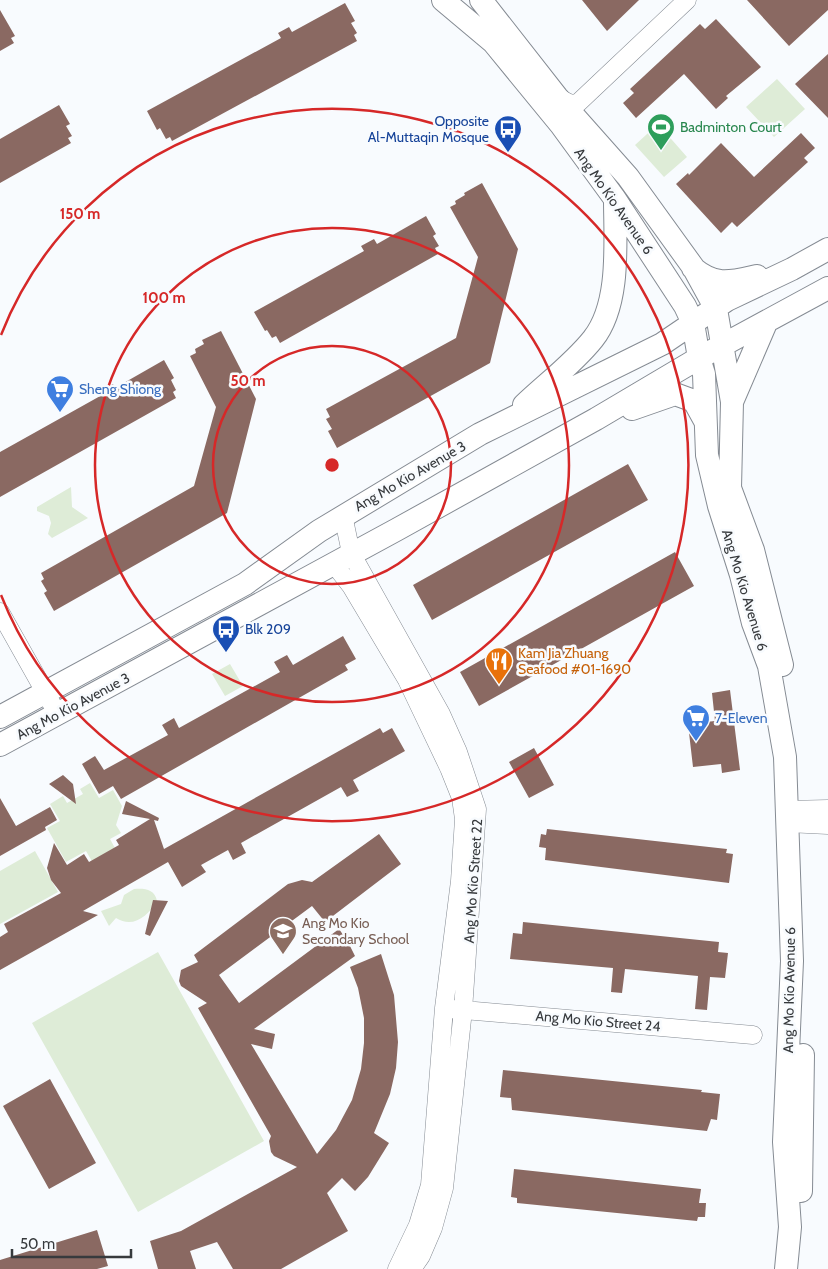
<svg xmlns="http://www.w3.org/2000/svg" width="828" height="1269" viewBox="0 0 828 1269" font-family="Cabin,sans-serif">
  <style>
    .green { fill: #deecd7 }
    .building { fill: #8a6962 }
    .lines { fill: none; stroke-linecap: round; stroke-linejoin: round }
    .minor-casing { stroke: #858b93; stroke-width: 19 }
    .major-casing { stroke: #858b93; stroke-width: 24 }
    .minor { stroke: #fff; stroke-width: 18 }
    .major { stroke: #fff; stroke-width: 22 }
    .ring { fill: none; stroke: #d62828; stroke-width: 2.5 }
    .labels { text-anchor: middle; stroke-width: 5; stroke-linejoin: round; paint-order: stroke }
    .transit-label { font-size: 14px; fill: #164399; stroke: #f8fbfe; text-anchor: end }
    .leisure-label { font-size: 14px; fill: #27864d; stroke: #f8fbfe; text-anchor: start }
    .street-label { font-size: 14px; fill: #373a3d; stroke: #f8fbfe }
    .shop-label { font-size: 14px; fill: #366cbe; stroke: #f8fbfe; text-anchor: start }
    .food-label { font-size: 14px; fill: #c56008; stroke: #f8fbfe; text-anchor: start }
    .education-label { font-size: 14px; fill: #785e54; stroke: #f8fbfe; text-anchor: start }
    .centre { fill: #d62828; stroke: #f8fbfe; stroke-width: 2.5 }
    .ring-label { font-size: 15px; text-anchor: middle; font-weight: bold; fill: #d62828; stroke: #f8fbfe; stroke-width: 5; stroke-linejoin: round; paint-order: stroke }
  </style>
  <rect width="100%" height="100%" fill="#f8fbfe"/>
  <path class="green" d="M777,79L805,109L774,137L746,107Z
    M658,124L687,157L664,177L635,145Z
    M71,487L72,507L88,518L52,538L48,534L51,523L49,516L37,511V507Z
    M230,664L243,686L225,696L212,674Z
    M90,783L99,798L113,790L122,806L116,825L121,833L110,839L116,850L93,863L86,851L66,862L47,828L60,821L50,804L63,796L67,803L83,794L80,789Z
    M35,851L58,892L0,924V871Z
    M134,889C144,888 155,889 157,901C148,916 133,929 116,918L109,926L101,911L121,904L124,895Z
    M158,952L264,1141L138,1212L32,1023Z"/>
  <path class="building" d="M582,0H639L607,31Z
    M747,0H828V10L789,46Z
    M345,3L355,21L351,23L357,33L354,35L357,41L172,141L170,137L166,139L160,128L157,130L147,111L281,38L278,33L289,27L292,32Z
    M0,10L15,36L11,38L14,43L0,51Z
    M716,19L761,67L726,96L728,98L716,109L684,74L636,118L623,103L634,93L630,89L700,24L705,29Z
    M828,54V118L795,84Z
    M59,105L70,124L66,126L72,136L68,138L71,143L0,183V139Z
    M801,133L815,148L804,158L808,162L737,227L732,222L721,233L676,184L688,173L689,175L721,143L754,177Z
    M482,183L518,249L490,363L337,448L328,431L332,429L326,419L330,417L326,409L456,338L478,257L450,207L456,204L455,201L465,195L464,193Z
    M426,216L436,234L433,236L439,246L435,248L438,254L280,343L276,336L272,338L267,330L265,331L254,312L364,251L361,246L374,239L377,244Z
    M221,331L256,399L227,513L54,611L44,593L47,591L41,581L44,579L41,573L194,486L216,407L190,356L196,353L195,349L204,344L202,340Z
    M164,360L174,378L171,380L176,390L173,392L176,398L0,497V452L102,395L100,392L113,384L115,388Z
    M628,464L648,500L432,620L413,585Z
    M675,552L694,586L479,706L460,672Z
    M343,636L356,659L345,665L348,670L121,799L113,786L99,794L82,764L95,756L104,770L168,735L162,725L174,718L179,728L280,672L274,662L287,655L293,665Z
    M730,690L740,770L722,773L721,764L693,767L688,724L715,721L712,693Z
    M380,728L383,733L392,728L405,751L353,780L359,791L347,797L341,787L241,843L246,853L233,860L228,850L201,865L206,872L182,887L168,862L83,911L98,915L0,970V937L8,932L4,924L61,893L51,880L47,868L54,843L67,865L84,854L89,862L119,845L116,840L150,819L122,814L126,801L159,818L158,821L154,820L164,849Z
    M534,748L554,785L529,798L509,762Z
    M63,775L73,784L76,804L49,784Z
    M0,798L16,826L50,807L57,820L45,827L46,830L0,856Z
    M547,829L727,849L726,853L733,854L729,883L545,860L546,848L539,847L541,834L546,835Z
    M379,834L401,864L325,922L312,906L219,975L239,1003L339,929L348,942L355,956L254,1029L275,1034L272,1049L251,1044L317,1154L336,1130L352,1100L361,1069L364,1043V1018L358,988L350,967L381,954L394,995L398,1042L396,1068L390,1094L374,1133L389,1143L368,1177L355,1191L342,1178L327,1193L348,1231L281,1269H233L217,1242L190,1251L196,1269H158L150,1241L181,1231L297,1167L274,1156L271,1152L269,1141L271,1136L198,1008L207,1003L181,986L179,981L181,970L198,962L194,955L288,884L302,880L312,882Z
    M153,900L168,901L150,936L145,934Z
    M523,922L719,942L718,952L728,953L725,978L710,977L707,1010L695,1009L698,976L625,969L622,993L611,992L613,968L510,959L513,933L522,934Z
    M503,1070L702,1090L701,1092L720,1094L717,1120L711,1119L707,1131L512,1110L511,1098L500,1097Z
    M50,1079L96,1163L49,1189L3,1106Z
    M514,1169L701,1189L699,1203H706L705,1217H698L697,1221L517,1203V1198L511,1197Z
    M97,1230L108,1266L97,1269H0V1260Z"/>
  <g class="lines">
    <g class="minor-casing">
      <path id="minor" d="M557,97L571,104L578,103L687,0
        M343,515L351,553L441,714L458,752L477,809L463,1010L444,1188L433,1228L421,1256L412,1269
        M334,564L351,586L407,680L449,768L461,798L464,819L460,881L444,1008L430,1185L418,1225L397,1269
        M0,612L58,715
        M787,810L828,809
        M787,823L828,825
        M452,1009L753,1035"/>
    </g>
    <g class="major-casing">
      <path id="major" d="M443,0L493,42L561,125L615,199L685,306L693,323L699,358L704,374L707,455L719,506L741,575L753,623L769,666L785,757L792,961L784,1142L790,1227L786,1269
        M481,0L557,97L628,177L693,267L716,309L732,402L730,488L753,550L782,665
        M693,268C716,287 730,282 757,276
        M732,402L766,323
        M524,405C546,384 574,363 593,339C621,304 615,241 615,199
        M632,409L675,394L694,401L705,421
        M0,717L245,584L319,531L480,434L662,344L727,300L792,269L828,249
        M0,745L396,530L596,419L699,358L828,288
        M801,1191L803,1055"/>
    </g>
    <use href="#minor" class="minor"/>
    <use href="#major" class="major"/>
  </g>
  <g class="ring">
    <circle cx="332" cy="465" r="119"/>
    <circle cx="332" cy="465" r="237"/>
    <path d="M1 335A356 356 0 1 1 1 595"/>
  </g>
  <defs>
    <g id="stadium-pin" transform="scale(1.4375)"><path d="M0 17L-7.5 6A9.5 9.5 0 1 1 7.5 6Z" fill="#2e9e5b" stroke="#f8fbfe"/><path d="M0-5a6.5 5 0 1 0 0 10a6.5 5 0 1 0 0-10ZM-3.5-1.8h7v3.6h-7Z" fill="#fff"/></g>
    <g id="bus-pin" transform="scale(1.4375)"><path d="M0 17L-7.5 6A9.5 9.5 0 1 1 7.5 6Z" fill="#1a4fb4" stroke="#f8fbfe"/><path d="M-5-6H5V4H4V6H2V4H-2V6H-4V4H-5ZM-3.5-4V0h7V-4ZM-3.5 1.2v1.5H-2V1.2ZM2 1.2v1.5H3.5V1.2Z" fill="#fff"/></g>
    <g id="supermarket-pin" transform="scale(1.4375)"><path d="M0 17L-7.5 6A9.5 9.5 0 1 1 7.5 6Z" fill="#3f7fe0" stroke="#f8fbfe"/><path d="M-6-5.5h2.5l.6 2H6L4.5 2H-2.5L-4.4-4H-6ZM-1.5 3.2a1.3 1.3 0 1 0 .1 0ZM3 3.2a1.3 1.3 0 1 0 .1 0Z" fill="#fff"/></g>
    <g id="restaurant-pin" transform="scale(1.4375)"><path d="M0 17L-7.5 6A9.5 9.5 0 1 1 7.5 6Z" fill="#e8710a" stroke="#f8fbfe"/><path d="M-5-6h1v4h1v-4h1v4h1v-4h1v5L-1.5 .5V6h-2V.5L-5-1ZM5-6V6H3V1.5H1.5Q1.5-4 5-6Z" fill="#fff"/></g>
    <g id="school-pin" transform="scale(1.4375)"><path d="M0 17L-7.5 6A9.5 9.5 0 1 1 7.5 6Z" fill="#8d6e63" stroke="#f8fbfe"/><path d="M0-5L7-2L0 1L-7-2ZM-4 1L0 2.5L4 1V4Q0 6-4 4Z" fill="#fff"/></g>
  </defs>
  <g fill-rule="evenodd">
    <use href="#stadium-pin" x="661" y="127"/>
    <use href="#bus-pin" x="508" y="129"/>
    <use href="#supermarket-pin" x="60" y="389"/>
    <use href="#bus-pin" x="226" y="629"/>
    <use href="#restaurant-pin" x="499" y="661"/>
    <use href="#supermarket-pin" x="696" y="718"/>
    <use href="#school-pin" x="283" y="931"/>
  </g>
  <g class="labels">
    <g class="transit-label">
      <text x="489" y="126">Opposite<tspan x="489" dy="16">Al-Muttaqin Mosque</tspan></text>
      <text x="245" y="634" text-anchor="start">Blk 209</text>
    </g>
    <g class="leisure-label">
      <text x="680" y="132">Badminton Court</text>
    </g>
    <g class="street-label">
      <text transform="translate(614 201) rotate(55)" y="5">Ang Mo Kio Avenue 6</text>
      <text transform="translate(410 476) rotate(-30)" y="5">Ang Mo Kio Avenue 3</text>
      <text transform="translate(745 590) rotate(73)" y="5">Ang Mo Kio Avenue 6</text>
      <text transform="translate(73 706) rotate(-28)" y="5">Ang Mo Kio Avenue 3</text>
      <text transform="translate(473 881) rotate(-86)" y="5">Ang Mo Kio Street 22</text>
      <text transform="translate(789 990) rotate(-89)" y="5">Ang Mo Kio Avenue 6</text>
      <text transform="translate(598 1021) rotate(5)" y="5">Ang Mo Kio Street 24</text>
    </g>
    <g class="shop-label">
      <text x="79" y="394">Sheng Shiong</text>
      <text x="715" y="723">7-Eleven</text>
    </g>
    <g class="food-label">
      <text x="518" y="658">Kam Jia Zhuang<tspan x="518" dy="16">Seafood #01-1690</tspan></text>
    </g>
    <g class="education-label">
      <text x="302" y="928">Ang Mo Kio<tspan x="302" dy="16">Secondary School</tspan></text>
    </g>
  </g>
  <circle cx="332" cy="465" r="8" class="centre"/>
  <g class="ring-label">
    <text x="80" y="219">150 m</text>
    <text x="164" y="303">100 m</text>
    <text x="248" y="386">50 m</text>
  </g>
  <path d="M12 1249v8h119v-8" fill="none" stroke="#373a3d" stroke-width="2.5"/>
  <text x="20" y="1249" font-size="15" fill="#373a3d" stroke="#f8fbfe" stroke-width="4" paint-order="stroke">50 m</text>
</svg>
